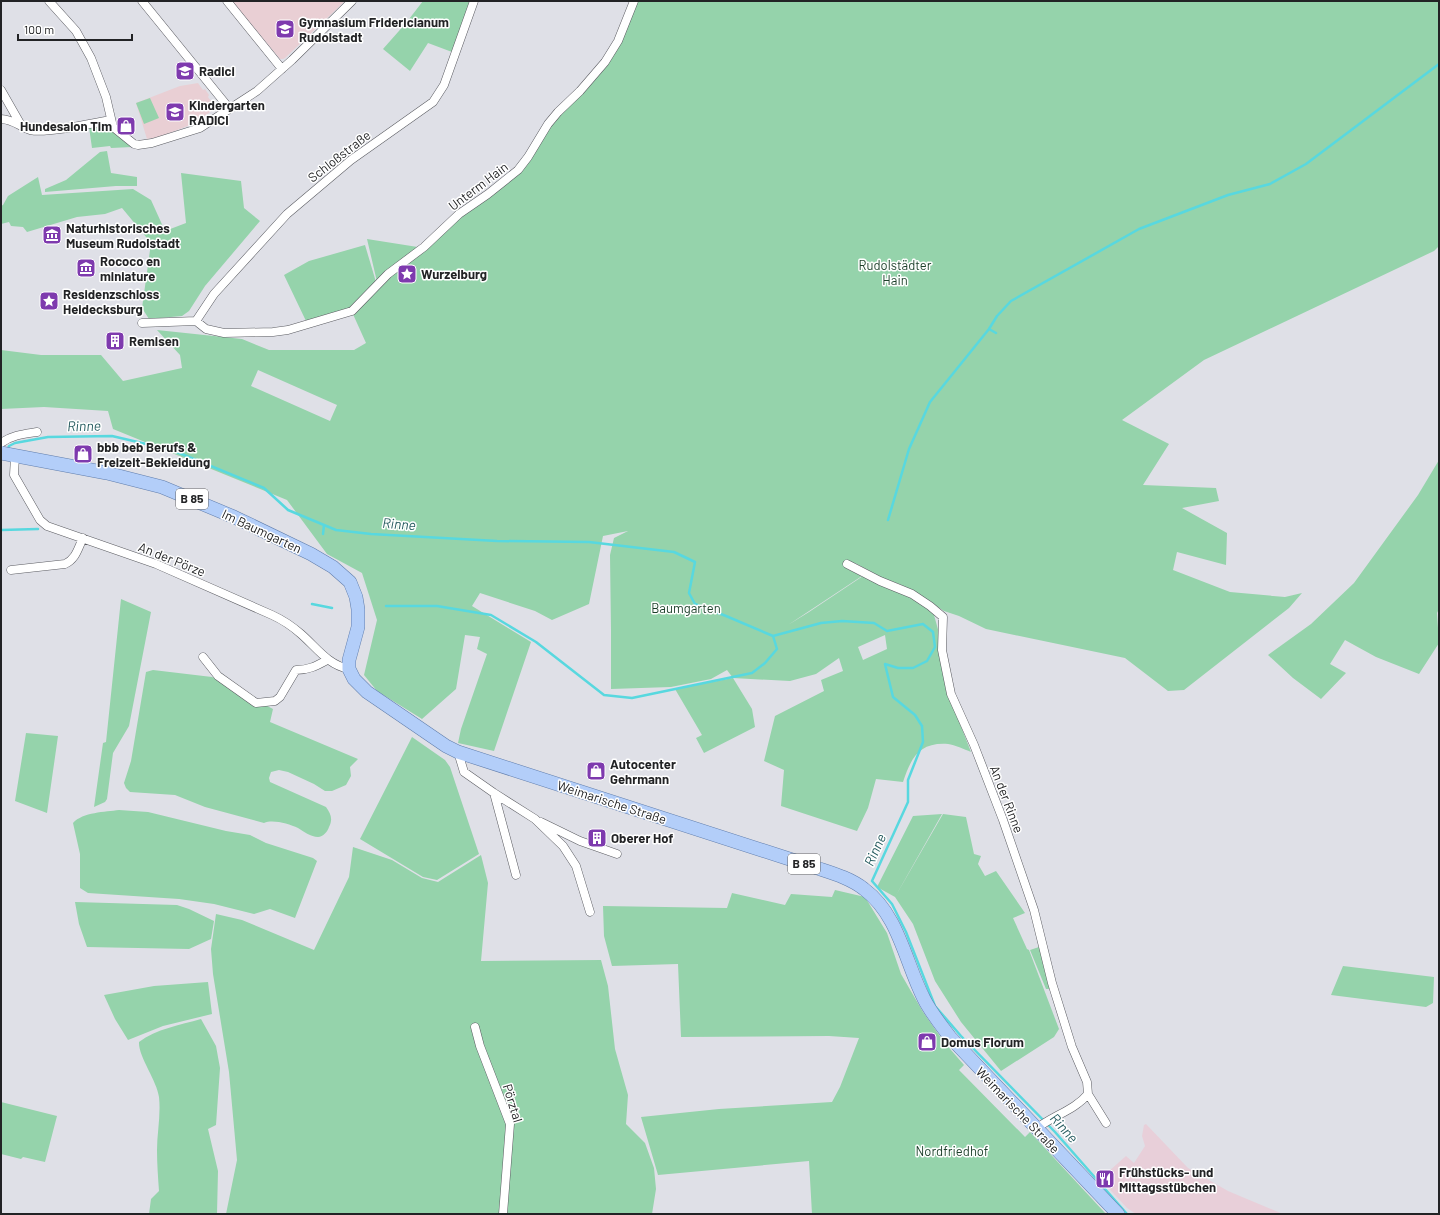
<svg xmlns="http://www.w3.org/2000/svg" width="1440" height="1215" viewBox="0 0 1440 1215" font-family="Barlow,sans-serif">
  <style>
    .industrial { fill: #e8cfd9 }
    .education { fill: #e9cfd4 }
    .green { fill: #95d3ab; fill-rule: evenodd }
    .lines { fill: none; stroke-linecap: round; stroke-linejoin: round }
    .stream { stroke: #58d8df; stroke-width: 2.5 }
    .minor-casing { stroke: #5b5c62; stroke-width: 9 }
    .primary-casing { stroke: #607dac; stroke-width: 14 }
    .minor { stroke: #fff; stroke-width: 8 }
    .primary { stroke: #b3cef9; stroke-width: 13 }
    .labels { text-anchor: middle; stroke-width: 3; stroke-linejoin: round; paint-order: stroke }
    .shield { fill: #fff; stroke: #646566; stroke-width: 1 }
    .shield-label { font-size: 12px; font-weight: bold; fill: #222325 }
    .poi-label { font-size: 13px; font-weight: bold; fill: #222325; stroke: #fff; text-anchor: start }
    .street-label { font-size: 13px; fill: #222325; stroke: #fff }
    .park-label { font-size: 13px; fill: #1b3f29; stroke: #fff }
    .water-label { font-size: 14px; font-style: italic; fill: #275c60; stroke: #fff }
  </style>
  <rect width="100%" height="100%" fill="#dfe0e7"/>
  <path class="industrial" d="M1146,1124L1188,1168L1228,1191L1283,1214H1136L1127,1208L1100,1179L1126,1156L1134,1163L1145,1146L1142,1136L1144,1125Z"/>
  <path class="education" d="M232,1H345L285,58L283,59H280Z
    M198,83L203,90L205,89L209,95L208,97L216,108L193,124L159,137L147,139L136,103L180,86Z"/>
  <path class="green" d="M423,1H470L452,52L428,43L410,71L383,49L406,23Z
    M638,1H1439V246L1434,251L1204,360L1122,420L1169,444L1143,485L1216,488L1219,501L1182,508L1227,533L1226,565L1177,552L1173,570L1230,592L1285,597L1302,593L1289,608L1184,690L1168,691L1125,658L986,629L959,616L944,611L915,592L899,584L882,578L855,563L850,569L862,576L788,625L809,612L863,576L911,597L927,608L934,615L939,633L938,649L948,693L971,752C964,749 955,745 948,744C919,742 911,758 903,782L876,779L868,808L857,831L781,806L784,770L764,761L775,716L824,691L821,680L843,671L839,658L816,674L790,681L733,678L752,709L755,727L704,753L696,738L702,735L675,689L733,678L727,670L711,679L671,687L611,689V630L610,555L614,538L628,531L603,536L589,604L552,620L535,611L480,593L472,606L531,642L494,751L458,743L461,729L487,654L477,649L480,637L465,635L456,689L422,719L377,691L364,675L377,620L362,573L327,554L287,500L113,429L108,411L44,407L1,409V350L41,355H101L123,381L182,368L180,355L157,330L242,339L269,350H354L366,343L352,312L378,286L367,239L424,248L460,215L520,172L555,118L611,58L623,38ZM258,370L337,405L330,421L251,386ZM885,635L887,649L863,660L858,647Z
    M150,98L159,118L144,124L136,103Z
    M101,125L109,128L132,147L111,148L110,146L92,148L89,127Z
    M107,151L111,173L137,177V186H116L45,192V189L66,180L100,152Z
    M181,173L241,181L244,208L260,221L205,286L189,311L182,316L149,319L142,308L151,243L122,208L105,214L77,217L27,232L23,227L11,226L9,222L1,224V206L3,205L8,196L38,177L42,195L133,189L151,200L165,231L186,223Z
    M365,245L376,282L352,308L306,321L284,275L309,261Z
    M1439,460V609L1437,613L1439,643L1419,674L1376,657L1345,640L1330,664L1346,673L1321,699L1293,678L1268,655L1311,624L1354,583L1418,495Z
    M121,599L151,612L129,726L113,753L107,799L105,802L94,807L103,743L106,742Z
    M153,670L212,677L273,709L270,722L358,759L350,767L351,776L346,785L332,791H325L314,784L288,772L279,770L271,772L269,778L270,782L326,807C331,814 333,819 329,827C328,831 323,837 318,837C311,837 303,831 298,828C289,824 273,819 264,823L205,807L175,795L130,792L126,788L124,783L131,761L146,672Z
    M26,733L58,736L47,813L15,801Z
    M412,737L445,760L450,767L479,854L437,880L423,877L360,839Z
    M119,810L148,812L226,831L250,835L266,843L313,858L317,861L295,918L270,909L254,914L214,904L179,899L88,893L80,888V854L73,823C83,812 105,812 119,810Z
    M942,814L895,897L877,887L913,816Z
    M943,814L966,817L974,854L981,856L978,864L985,876L996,871L1025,913L1013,918L1027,949L1029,950L1059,1029L1054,1037L1001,1071L961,1022L935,981L913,924L895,897Z
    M353,847L392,860L422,878L438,882L481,855L488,883L481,961L601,960L608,986L615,1049L628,1095L626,1124L645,1143L654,1168L656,1189L652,1214H226L237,1160L229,1072L213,974L211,949L216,914L242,920L314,950L349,877Z
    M835,890L865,897L887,933L901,974L923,1012L944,1042L964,1065L959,1070L1025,1137L1030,1132L1106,1214H812L809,1161L658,1175L641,1117L719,1109L832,1102L840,1087L859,1038L829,1036L681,1037L678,964L612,966L604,936L603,906L727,908L732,893L785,905L791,894L832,897Z
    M75,902L177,905L189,909L214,921L211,939L189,949L87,947L79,924Z
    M1042,946L1050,989H1046L1030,950Z
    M1343,966L1434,977L1433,1003L1426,1007L1331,995Z
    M208,982L212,1014L163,1026L128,1040L115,1019L104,995L154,986Z
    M201,1019L216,1046L220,1068L216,1125L208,1129L218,1171L217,1214H149L151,1199L159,1191C158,1177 157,1164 157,1150C157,1133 161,1115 159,1097C157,1081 138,1056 139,1042C156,1029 180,1025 201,1019Z
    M1,1102L57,1116L45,1162L23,1157L21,1159L1,1154Z"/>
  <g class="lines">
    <path class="stream" d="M989,329L996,333
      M7,450L9,446L15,443L48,437L112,436L172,450L264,488L288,510L336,530L371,534L497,541L589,542L674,552L695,562L689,593L695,604L726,616L773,636L821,623L842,621L874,623L887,631L923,624L933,632L935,647L927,661L913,668H898L885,664L893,697L915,715L922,726L923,742L908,780V802L872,881L892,904L906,932L935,1006L961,1036L1055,1132L1127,1214
      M888,520L909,449L930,402L989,329L997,316L1011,301L1139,229L1228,195L1270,184L1306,164L1439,64
      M1,530L38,529
      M323,534L324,525
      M312,604L332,608
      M386,606H437L491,615L536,642L604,695L632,698L752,673L765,663L777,649L773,636"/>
    <g class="minor-casing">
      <path id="minor" d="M49,1L76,31L91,58L106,97L113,127L134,144L138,145L152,143L200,128L257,91L292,60L352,1
        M142,1L229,108
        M227,1L282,69
        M1,90L21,125
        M1,119C12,119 21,127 30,130C47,134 93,123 111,120
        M196,321L214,294L287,214L351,160L433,102L444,85L474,1
        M142,323L196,321L206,329L224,333L273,332L288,330L352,311L388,274L424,247L459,214L488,194L518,170L528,157L548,124L558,112L580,91L605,62L618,41L634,1
        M1,443C12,435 24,434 37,432
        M15,456L14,475L40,520L47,526L156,564L272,615C283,620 293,627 301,634C317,648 328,665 349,669
        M847,564L880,581L912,594L930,606L943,617L942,650L951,694L974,745L1003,820L1034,910L1052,983L1072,1047L1087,1082L1088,1094C1075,1110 1052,1116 1036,1129
        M11,570L65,564C76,559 78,548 83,538
        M203,657L218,676L256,703L275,701L280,697L296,670C309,670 316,666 327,660
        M458,752L464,772L494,793L535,819L563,846L576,866L590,912
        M494,793L516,875
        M541,822L580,841L617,854
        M475,1027L480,1046L510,1124L503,1214
        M1088,1094L1106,1123"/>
    </g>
    <g class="primary-casing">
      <path id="primary" d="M1,453L107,473L162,487L234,517L311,554L333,567L350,582L356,597L358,609V627L349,660V669L354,679L367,692L446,746L458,752L811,866C828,872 849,877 864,889C899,915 905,962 924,999C931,1013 941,1025 950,1037L1118,1214"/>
    </g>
    <use href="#minor" class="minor"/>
    <use href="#primary" class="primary"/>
  </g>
  <defs>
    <g id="school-square" transform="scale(1)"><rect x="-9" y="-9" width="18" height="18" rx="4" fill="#7e3aae" stroke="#fff"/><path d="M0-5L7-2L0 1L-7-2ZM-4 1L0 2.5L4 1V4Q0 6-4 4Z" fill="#fff"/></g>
    <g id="shop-square" transform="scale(1)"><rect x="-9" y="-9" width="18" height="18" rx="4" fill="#7e3aae" stroke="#fff"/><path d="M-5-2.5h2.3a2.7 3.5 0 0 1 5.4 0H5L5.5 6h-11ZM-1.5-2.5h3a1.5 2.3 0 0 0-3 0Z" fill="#fff"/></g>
    <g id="museum-square" transform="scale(1)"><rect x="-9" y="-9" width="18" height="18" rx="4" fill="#7e3aae" stroke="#fff"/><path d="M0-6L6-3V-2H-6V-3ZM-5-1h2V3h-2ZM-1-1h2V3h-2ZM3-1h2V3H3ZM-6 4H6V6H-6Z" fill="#fff"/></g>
    <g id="sight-square" transform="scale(1)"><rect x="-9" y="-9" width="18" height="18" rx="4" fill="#7e3aae" stroke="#fff"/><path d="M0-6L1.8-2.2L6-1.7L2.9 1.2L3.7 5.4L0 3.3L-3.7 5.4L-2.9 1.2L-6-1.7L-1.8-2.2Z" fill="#fff"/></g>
    <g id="building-square" transform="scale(1)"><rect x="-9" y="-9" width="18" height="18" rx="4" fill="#7e3aae" stroke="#fff"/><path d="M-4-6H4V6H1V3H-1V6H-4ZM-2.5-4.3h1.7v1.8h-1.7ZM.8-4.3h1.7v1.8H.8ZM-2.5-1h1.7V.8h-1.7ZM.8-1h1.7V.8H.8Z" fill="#fff"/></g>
    <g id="restaurant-square" transform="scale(1)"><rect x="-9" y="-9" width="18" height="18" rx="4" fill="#7e3aae" stroke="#fff"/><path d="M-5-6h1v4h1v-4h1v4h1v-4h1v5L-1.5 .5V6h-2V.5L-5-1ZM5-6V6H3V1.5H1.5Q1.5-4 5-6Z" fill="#fff"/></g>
  </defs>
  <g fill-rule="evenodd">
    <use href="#school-square" x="285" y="29"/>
    <use href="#school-square" x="185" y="71"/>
    <use href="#school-square" x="175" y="112"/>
    <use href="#shop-square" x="126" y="126"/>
    <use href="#museum-square" x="52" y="235"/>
    <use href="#museum-square" x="86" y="268"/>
    <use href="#sight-square" x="407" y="274"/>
    <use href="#sight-square" x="49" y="301"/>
    <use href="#building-square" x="115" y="341"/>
    <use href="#shop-square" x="83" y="454"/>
    <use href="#shop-square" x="596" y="771"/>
    <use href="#building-square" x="597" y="838"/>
    <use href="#shop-square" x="927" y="1042"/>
    <use href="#restaurant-square" x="1105" y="1179"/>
  </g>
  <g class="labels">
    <g class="shield">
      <rect x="176" y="489" width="32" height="20" rx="3"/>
      <rect x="788" y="854" width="32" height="20" rx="3"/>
    </g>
    <g class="shield-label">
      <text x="192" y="503">B 85</text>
      <text x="804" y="868">B 85</text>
    </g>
    <g class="poi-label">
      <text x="299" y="27">Gymnasium Fridericianum<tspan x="299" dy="15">Rudolstadt</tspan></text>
      <text x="199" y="76">Radici</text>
      <text x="189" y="110">Kindergarten<tspan x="189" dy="15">RADICI</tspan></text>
      <text x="112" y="131" text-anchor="end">Hundesalon Tim</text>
      <text x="66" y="233">Naturhistorisches<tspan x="66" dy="15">Museum Rudolstadt</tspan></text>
      <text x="100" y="266">Rococo en<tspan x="100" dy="15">miniature</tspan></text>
      <text x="421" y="279">Wurzelburg</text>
      <text x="63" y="299">Residenzschloss<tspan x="63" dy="15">Heidecksburg</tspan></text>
      <text x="129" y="346">Remisen</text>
      <text x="97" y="452">bbb beb Berufs &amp;<tspan x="97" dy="15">Freizeit-Bekleidung</tspan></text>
      <text x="610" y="769">Autocenter<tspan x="610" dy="15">Gehrmann</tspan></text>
      <text x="611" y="843">Oberer Hof</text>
      <text x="941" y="1047">Domus Florum</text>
      <text x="1119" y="1177">Frühstücks- und<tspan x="1119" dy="15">Mittagsstübchen</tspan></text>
    </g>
    <g class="street-label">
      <text transform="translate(339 156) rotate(-38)" y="5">Schloßstraße</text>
      <text transform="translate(478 186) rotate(-37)" y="5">Unterm Hain</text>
      <text transform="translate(262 531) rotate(25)" y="5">Im Baumgarten</text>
      <text transform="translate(172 559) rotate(22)" y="5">An der Pörze</text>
      <text transform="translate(1007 799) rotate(69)" y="5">An der Rinne</text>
      <text transform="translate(612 802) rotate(18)" y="5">Weimarische Straße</text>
      <text transform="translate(513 1103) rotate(73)" y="5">Pörztal</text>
      <text transform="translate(1018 1110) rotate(46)" y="5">Weimarische Straße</text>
    </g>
    <g class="park-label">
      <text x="895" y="270">Rudolstädter<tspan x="895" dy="15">Hain</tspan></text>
      <text x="686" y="613">Baumgarten</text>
      <text x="952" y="1156">Nordfriedhof</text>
    </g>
    <g class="water-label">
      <text transform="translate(84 426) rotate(-1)" y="5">Rinne</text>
      <text transform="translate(399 524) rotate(4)" y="5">Rinne</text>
      <text transform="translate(875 850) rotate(-66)" y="5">Rinne</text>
      <text transform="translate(1064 1128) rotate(48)" y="5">Rinne</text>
    </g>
  </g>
  <rect width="1440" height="1215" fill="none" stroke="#222325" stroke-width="4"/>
  <path d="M18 34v6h114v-6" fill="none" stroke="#222325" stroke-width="2"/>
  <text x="24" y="34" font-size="12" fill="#222325" stroke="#ffffff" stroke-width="3" paint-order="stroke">100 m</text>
</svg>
